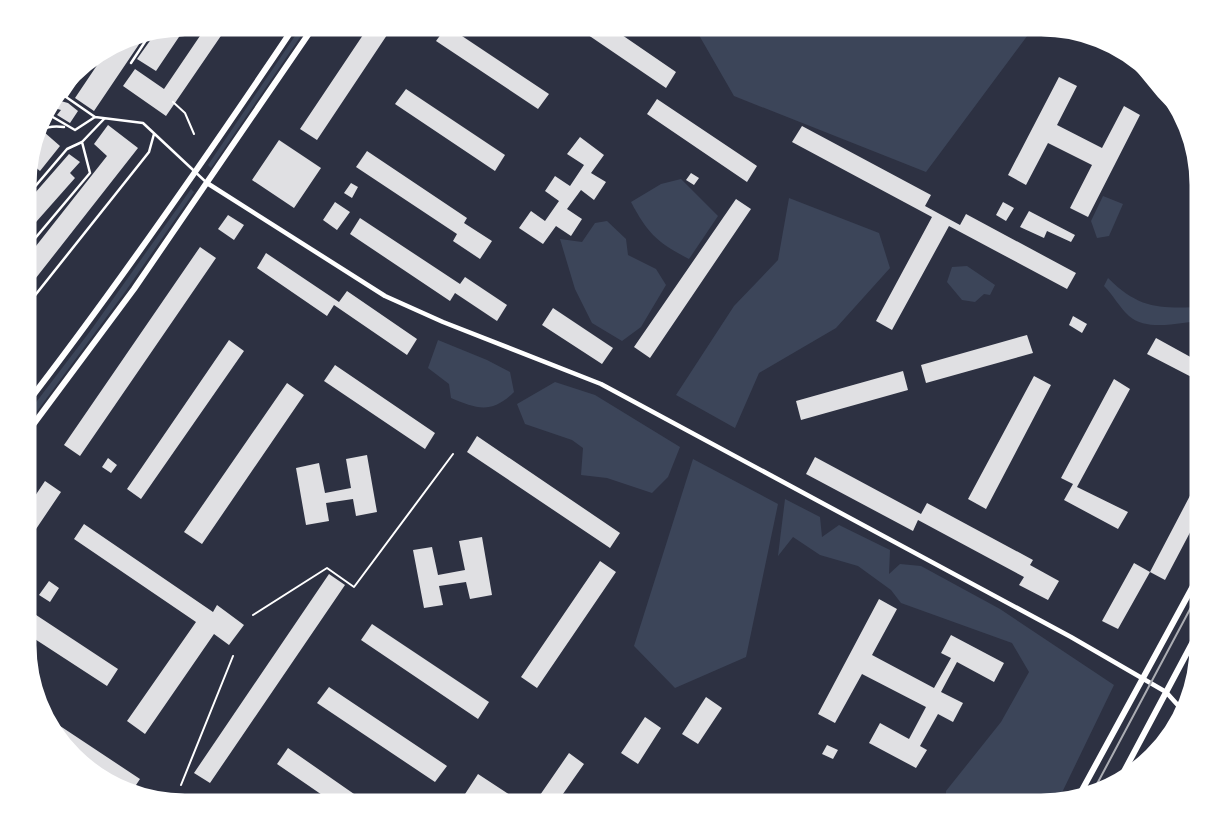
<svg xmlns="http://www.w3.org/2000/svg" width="1225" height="830" viewBox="0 0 1225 830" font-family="Commissioner,sans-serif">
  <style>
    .green { fill: #3c4559 }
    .building { fill: #e0e0e3 }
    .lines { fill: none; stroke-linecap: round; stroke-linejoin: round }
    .path { stroke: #fff; stroke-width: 2 }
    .service { stroke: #fff; stroke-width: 2.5 }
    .minor { stroke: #fff; stroke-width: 4.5 }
    .tertiary { stroke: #fff; stroke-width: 6 }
    .tram { stroke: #abadb3; stroke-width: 2 }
    .rim { fill: none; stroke: #fff; stroke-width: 9 }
  </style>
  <rect width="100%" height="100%" fill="#2d3142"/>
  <path class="green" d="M1039,20L926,172L734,96L692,23L809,22L824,31L831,22Z
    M301,27H307L211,168L208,165Z
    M681,179L718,216L689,259C658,243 648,234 631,202L661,184Z
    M191,189L194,192L125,292L21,433V422L91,330Z
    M1103,196L1123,204L1109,236L1097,238L1091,221Z
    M789,198L879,233L890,268L836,328L759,373L735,428L676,395L734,306L778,260Z
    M607,221L626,239L628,255L656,269L666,285L641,327L622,341L592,323L575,289L560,239L582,242L595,223Z
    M967,266L995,285L990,295L984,294L975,302L962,300L947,282L952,267Z
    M1108,278C1141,311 1162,308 1205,307V321C1182,321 1149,333 1129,316C1120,308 1113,295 1104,286Z
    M438,340L487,360L510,372L514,392C492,414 477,409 451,398L449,384L428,368Z
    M555,382L595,395L680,447L668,477L652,493L607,478L581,475L583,448L572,440L525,424L517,404Z
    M693,459L778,504L746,657L675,688L634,646Z
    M785,499L820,517L822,537L839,525L890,550L889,574L900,564L921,566L1000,609L1114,685L1055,807L1040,811H946V791L1001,722L1029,672L1012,643L901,603L891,590L858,566L820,555L793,537L778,556Z"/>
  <path class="building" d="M572,24H606L676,72L666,88Z
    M369,26H393L317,140L300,129Z
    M447,26L549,94L538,109L436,41Z
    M206,27H227L166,116L123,86L135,69L164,89Z
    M131,28H150L94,111L75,98L116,37Z
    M159,28H185L156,71L137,59Z
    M86,54L64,87L58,82L76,60Z
    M1059,77L1077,86L1057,125L1102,148L1124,106L1140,115L1088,217L1070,208L1092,165L1048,143L1026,185L1008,175Z
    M406,89L505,155L495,171L395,104Z
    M46,97L68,103L78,111L70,123L57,115L61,110L41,104Z
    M657,99L757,166L747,182L647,114Z
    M108,125L138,148L21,297V265L107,156L94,144Z
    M802,126L931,195L925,206L960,225L966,214L1076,273L1067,289L949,226L892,330L876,321L932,217L792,142Z
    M44,132L60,146L40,171L33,165L21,181V163Z
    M580,137L604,155L591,173L606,182L594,200L581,190L567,209L582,219L571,236L556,226L543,244L519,228L531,211L545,221L559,201L545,191L555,176L570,186L584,165L567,154Z
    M279,140L321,168L294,208L252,180Z
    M367,151L467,218L464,223L492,241L480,259L453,241L457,234L356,167Z
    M69,154L80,162L70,173L75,178L21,239V209Z
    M691,173L699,178L694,185L686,180Z
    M351,183L358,187L352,198L344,193Z
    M736,199L751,209L650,358L634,347Z
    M335,202L350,212L337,230L323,220Z
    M1003,202L1014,208L1006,221L996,215Z
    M1029,211L1075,235L1071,242L1047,231L1044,238L1020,227Z
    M228,215L244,225L234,240L218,229Z
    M360,218L460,284L465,277L507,305L497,321L455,293L450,301L350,234Z
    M200,247L216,258L80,456L64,445Z
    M266,253L339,302L347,291L417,339L407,355L334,305L327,316L257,268Z
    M553,308L613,348L602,364L542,325Z
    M1073,316L1087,324L1082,333L1069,325Z
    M1027,335L1033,353L926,383L921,365Z
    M1156,338L1205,365V384L1147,354Z
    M229,340L244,351L141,499L127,489Z
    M335,365L435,433L425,449L324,381Z
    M903,371L908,390L801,420L796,401Z
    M1034,376L1051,385L986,509L968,499Z
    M1114,379L1130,389L1077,487L1128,512L1118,529L1064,500L1073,484L1061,478Z
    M287,383L304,395L202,544L184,532Z
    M477,436L620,533L610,548L467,452Z
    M367,455L377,512L356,516L353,499L326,503L329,521L306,525L296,468L319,463L325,493L351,488L346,459Z
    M815,457L921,514L927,503L1033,560L1030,565L1059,581L1048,600L1019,585L1024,577L918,520L913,531L806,474Z
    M108,458L117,465L111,473L102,467Z
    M1205,467V504L1165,580L1150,572Z
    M45,481L61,492L34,532L27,528L21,538V517Z
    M84,524L213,612L217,605L244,625L229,645L214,634L145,734L127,721L196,622L74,539Z
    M482,537L492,595L470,599L466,582L439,586L443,605L424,608L413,550L432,547L438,575L465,570L459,541Z
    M600,561L616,572L537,688L521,677Z
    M1134,563L1150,572L1118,629L1102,621Z
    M329,574L345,585L210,783L194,773Z
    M49,581L59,588L50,602L39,595Z
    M879,599L897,609L872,655L934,688L951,658L941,653L951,635L1004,663L994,682L957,662L941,692L963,703L953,722L938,714L920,746L927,750L916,768L869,743L880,723L909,739L926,707L862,674L835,723L818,714Z
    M27,609L118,669L107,686L21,630V619Z
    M372,624L489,702L478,719L361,640Z
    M329,687L447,766L435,782L317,703Z
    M29,691L43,700L36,710L140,779L130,794L120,790L62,752L41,728Z
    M706,697L722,708L698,744L682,734Z
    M645,717L661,728L638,764L621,753Z
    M827,745L838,750L833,759L822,754Z
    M288,748L377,810H344L277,764Z
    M569,753L584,764L551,811H529Z
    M478,774L513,797L504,811H454Z
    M228,794L237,800L231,808L222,801Z
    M628,794L643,804L638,811H616Z
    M797,796L823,811H789Z
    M905,799L918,806L915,811L903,804Z
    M930,800L946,808L945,811H925Z"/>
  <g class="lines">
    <path class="path" d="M173,102L185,113L194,134
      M253,615L327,568L354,587L453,454
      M181,785L233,656
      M663,806L669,811"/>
    <path class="service" d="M131,63L154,28
      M53,88L95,117
      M66,97L101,45
      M39,109L75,130L95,117L143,123L207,183
      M25,150C37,133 41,124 64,127
      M21,203L67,149L82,142L104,119
      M21,255L90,173L82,142
      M21,313L149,152L154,134"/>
    <path class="minor" d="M1118,45L1160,96L1192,130
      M207,183L385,296L443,322L601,384L1071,637L1166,692L1184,712"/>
    <path class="tertiary" d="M21,411C117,287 206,158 294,27
      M21,441L134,289L314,26
      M1112,794L1205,619
      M1075,803L1205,564"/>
    <path class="tram" d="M1089,799L1205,581"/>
  </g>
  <path d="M0 0H1225V830H0ZM185 32H1041A153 153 0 0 1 1194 185V645A153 153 0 0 1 1041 798H185A153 153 0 0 1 32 645V185A153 153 0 0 1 185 32Z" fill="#fff" fill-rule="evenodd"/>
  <path class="rim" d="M185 32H1041A153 153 0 0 1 1194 185V645A153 153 0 0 1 1041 798H185A153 153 0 0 1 32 645V185A153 153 0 0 1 185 32Z"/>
</svg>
